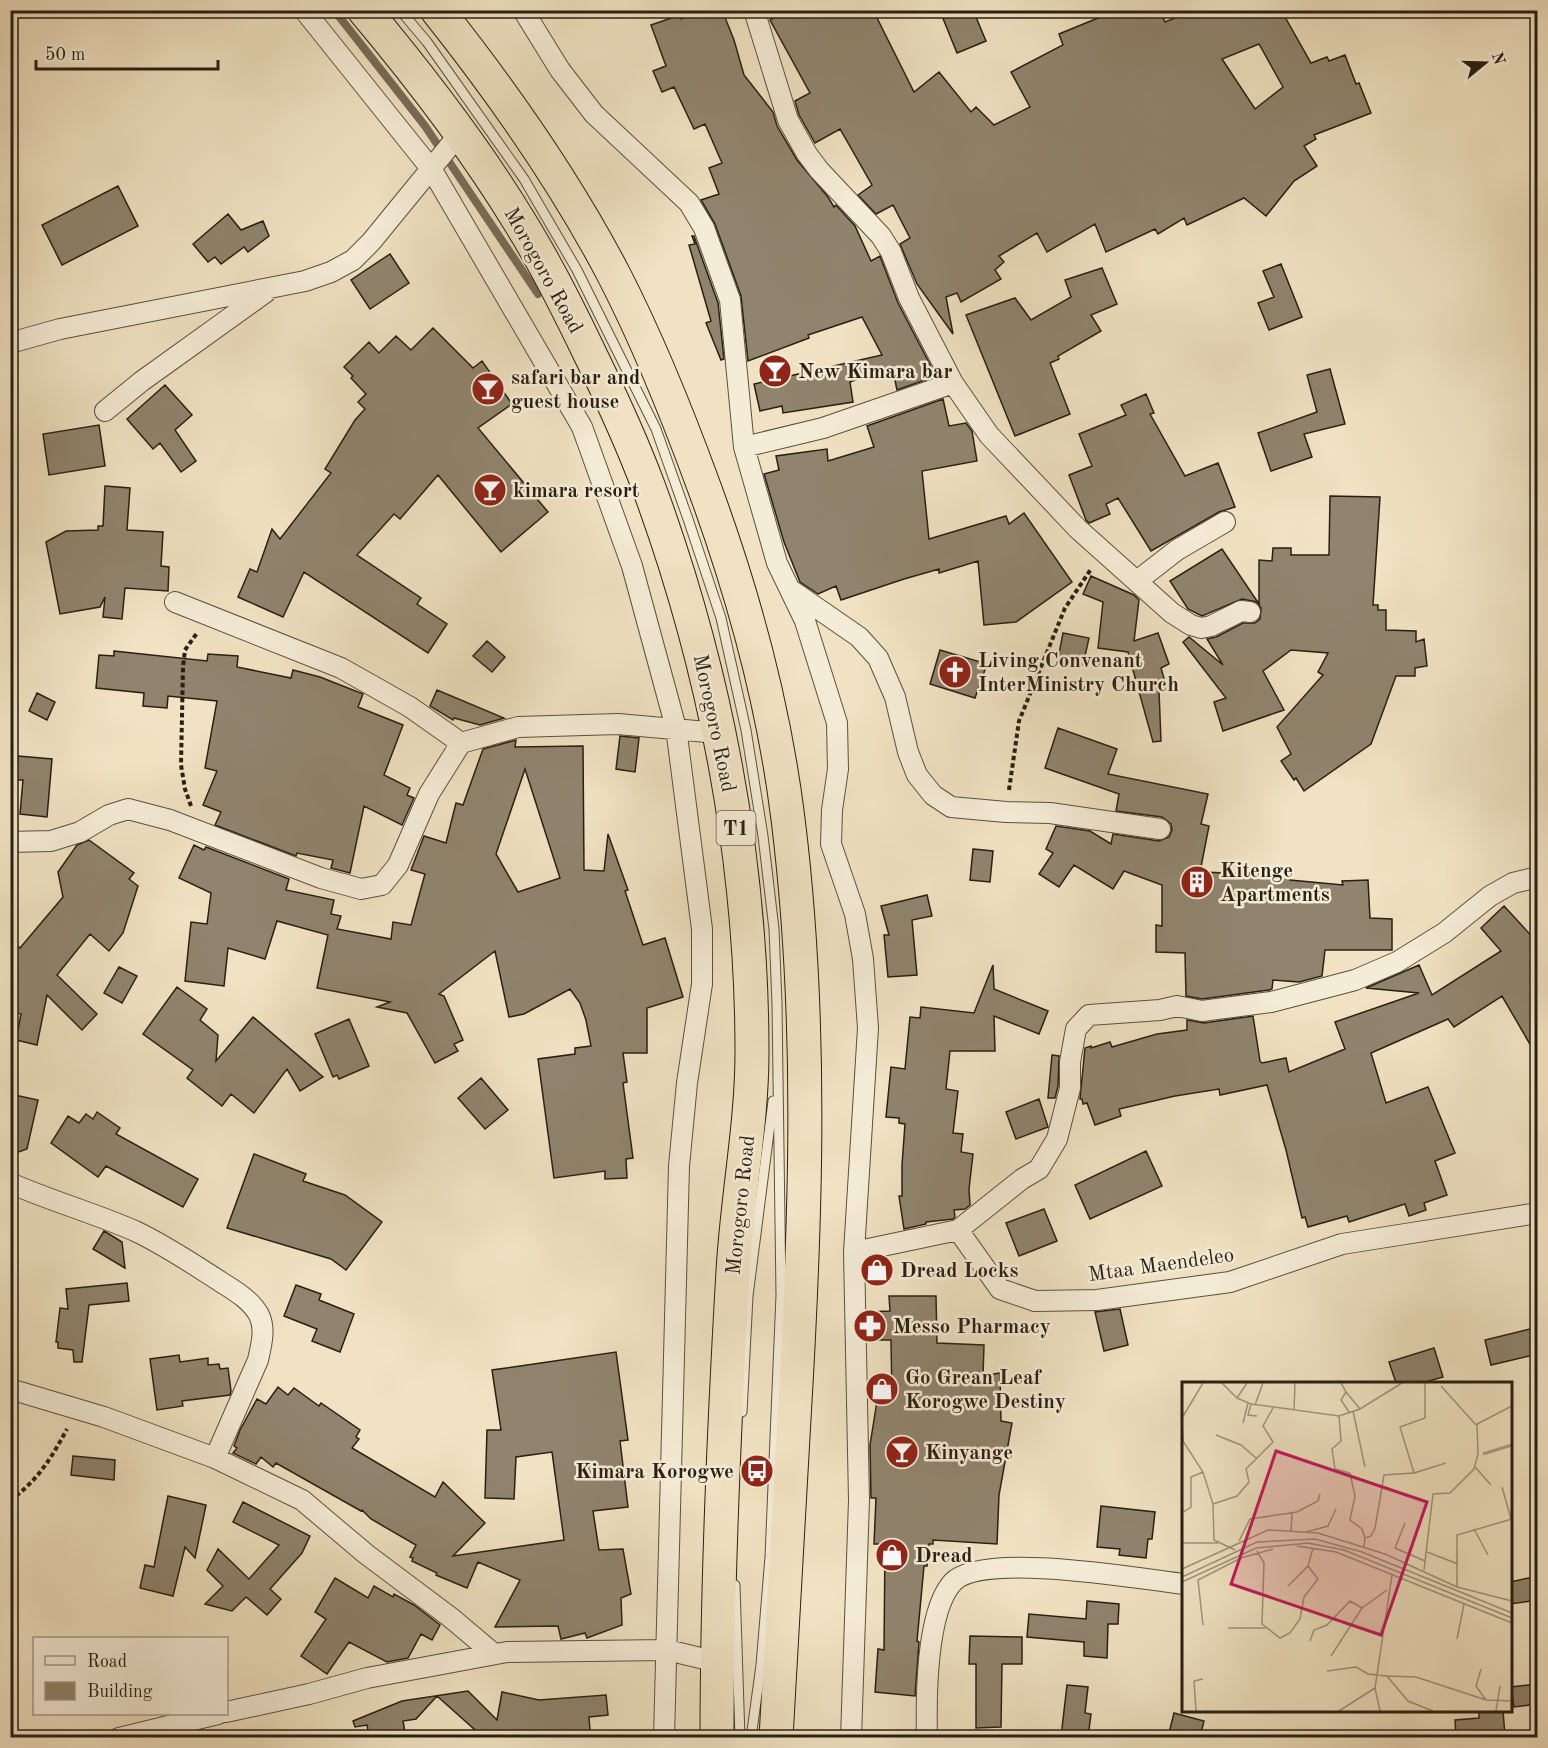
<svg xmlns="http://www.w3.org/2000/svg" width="1548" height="1748" viewBox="0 0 1548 1748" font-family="'Old Standard TT',serif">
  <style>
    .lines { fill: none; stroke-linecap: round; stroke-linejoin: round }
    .stream { stroke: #786c58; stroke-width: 8 }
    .building { fill: #90846e; stroke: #291f13; stroke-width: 1.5; fill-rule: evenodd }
    .lane-casing { stroke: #5b503f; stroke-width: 11 }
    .street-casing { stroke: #5b503f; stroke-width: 22 }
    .highway-casing { stroke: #291f13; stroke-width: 35 }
    .path { stroke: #291f13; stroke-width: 4; stroke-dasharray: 4.5 3; stroke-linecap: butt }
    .lane { stroke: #f5ecd7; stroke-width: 9 }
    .street { stroke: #f5ecd7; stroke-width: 20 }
    .highway { stroke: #f0e2c2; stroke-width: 33 }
    .labels { text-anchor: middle; stroke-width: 5; stroke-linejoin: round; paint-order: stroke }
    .shield { fill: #f5ecd7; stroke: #665c4e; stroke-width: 1.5 }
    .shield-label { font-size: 20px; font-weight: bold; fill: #291f13 }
    .street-label { font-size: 21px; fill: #291f13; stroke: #f5ecd7 }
    .poi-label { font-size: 21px; font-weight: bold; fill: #291f13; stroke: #f5ecd7; text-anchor: start }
    .inset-river { fill: none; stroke: #aca086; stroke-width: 3 }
    .inset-road { fill: none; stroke: #a0947c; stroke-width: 1.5 }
    .view { fill: #c2185b; fill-opacity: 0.15; stroke: #c2185b; stroke-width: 3 }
    .inset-edge { fill: none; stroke: #291f13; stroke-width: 3 }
  </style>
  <rect width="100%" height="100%" fill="#f0e2c2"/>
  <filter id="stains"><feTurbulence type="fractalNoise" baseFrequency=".00333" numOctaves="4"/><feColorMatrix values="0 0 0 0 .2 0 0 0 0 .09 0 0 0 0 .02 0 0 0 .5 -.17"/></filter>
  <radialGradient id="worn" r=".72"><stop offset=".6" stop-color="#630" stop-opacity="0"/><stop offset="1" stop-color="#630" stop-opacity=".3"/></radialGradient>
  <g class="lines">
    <path class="stream" d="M334,10L425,126L538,294"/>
  </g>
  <path class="building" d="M702,10H722L734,40L744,75L773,112L777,126L797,160L828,197L834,207L836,205L855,226L871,261L880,256L898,303L936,376L897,390L892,366L850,382L853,402L783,413L782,406L760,411L754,384L882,355L862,317L808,335L809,338L748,361L741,296L715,224L701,200L719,194L709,168L722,163L705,124L694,129L674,87L662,92L653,71L666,66L651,25L680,15L681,19Z
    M787,10H873L914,92L939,72L971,112L976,107L994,125L1030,107L1011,72L1063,45L1059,34L1098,18L1095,10H1160L1165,22L1195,10H1281L1311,63L1327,57L1329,61L1345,55L1356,84L1359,83L1371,113L1314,135L1316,139L1304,146L1317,166L1294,181L1266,216L1244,198L1187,225L1184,218L1158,234L1155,229L1106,252L1095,224L1047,252L1037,233L999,256L1004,262L995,270L1001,279L961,302L957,293L946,297L953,334L917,284L900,244L910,238L893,205L876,214L858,195L872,185L840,129L815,143L799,115L795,101L810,93L770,20ZM1259,44L1283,87L1255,109L1222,59Z
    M956,10H973L986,41L957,53L942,16Z
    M118,186L138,226L62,265L42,225Z
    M228,214L241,230L263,221L269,236L248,252L244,247L221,264L215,257L208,262L193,244Z
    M692,236H694L718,303L724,359L721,360L706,323L711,321L689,245L695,244Z
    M390,254L409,283L370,309L351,280Z
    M1281,264L1302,317L1269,330L1258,303L1274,297L1263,271Z
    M1102,268L1117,304L1091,315L1101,331L1058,356L1059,359L1050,363L1070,414L1015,436L966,315L1015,298L1031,320L1071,297L1065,280Z
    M433,328L473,368L482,361L512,404L478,428L548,512L501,552L438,475L400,519L394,514L357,555L421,598L417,604L447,624L428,653L304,572L283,617L238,597L250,569L257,572L272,529L280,539L331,473L325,469L355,420L365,409L358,402L366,394L351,378L353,376L344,367L369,342L379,353L396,336L411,350Z
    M1330,369L1345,424L1304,434L1312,457L1271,471L1258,433L1317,412L1307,375Z
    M165,385L192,415L175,430L196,461L181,472L160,443L153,449L127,419Z
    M1146,394L1154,413L1150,414L1185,476L1218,463L1235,507L1219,512L1151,551L1118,498L1106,504L1110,514L1089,523L1086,520L1069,475L1092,466L1079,434L1126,415L1121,405Z
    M943,399L949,426L966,423L972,431L977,461L922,471L929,539L1006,516L1009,524L1024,513L1072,582L1016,622L984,625L978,561L939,573V569L904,579L841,600L836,586L818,594L800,582L784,542L764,474L779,470L776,456L827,449L828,461L874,447L867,426Z
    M99,425L105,466L49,475L43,434Z
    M105,486L130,488L127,530L163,532L161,566L169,567L168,591L125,588L122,619L103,617L105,597L100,607L60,614L46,542L66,531L98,530V526H103Z
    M1330,496L1380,497L1373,605H1378V610H1386V630L1416,631V642L1424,639L1427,666L1415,668V676H1396L1371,744L1304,791L1296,778L1294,780L1281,761L1291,754L1277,727L1323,675L1318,672L1328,653L1291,650L1263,671L1284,710L1223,731L1214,702L1226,698L1183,642L1189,637L1223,665L1207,639L1216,637L1243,623H1255L1260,619L1261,608L1257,602L1242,599L1202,616L1188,609L1170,581L1222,549L1259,604V560L1272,561L1273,548H1291V555H1329Z
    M1091,576L1134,595L1139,600L1134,641L1158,633L1169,664L1161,668L1167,689L1159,691L1161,741L1153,742L1128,652L1098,648L1103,602L1083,594Z
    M1063,633L1089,638L1083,665L1058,659Z
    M487,641L505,657L492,672L473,656Z
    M940,650L987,664L975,698L930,684Z
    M114,651L207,661L208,654L238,656L237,667L291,678L293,670L320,677L363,694L358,707L403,725L384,775L410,788L407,795L414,798L402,825L364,806L350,873L331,868L333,860L297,853L296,856L215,825L221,812L203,805L217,771L205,768L217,701L168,696L167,708L143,706L144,693L96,688L99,655L114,656Z
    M437,690L504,718L480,725L454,718L453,720L430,706Z
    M37,693L55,702L47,720L29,711Z
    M1058,728L1117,749L1108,774L1208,794L1201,824L1209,826L1200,872L1290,875V880L1343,885L1342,881L1368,880L1370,918L1392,919V950H1325L1322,976L1299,982L1273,980L1272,989L1269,990L1202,999L1186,996L1185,953L1156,952V925L1162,926V885L1124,871L1113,889L1074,865L1059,887L1039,874L1053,853L1046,849L1056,826L1090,831L1111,844L1113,834L1159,841L1169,837L1172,830L1171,824L1162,817L1116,811L1119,794L1045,768Z
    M620,736L639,738L635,772L616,769Z
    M516,740L515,747L583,746L584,870L604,871L608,834L628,890L625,891L643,945L665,938L683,997L647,1008V1053H623L627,1082L623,1083L633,1158L626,1159L627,1178L605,1179V1171L554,1178L538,1059L575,1054V1048L591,1046L586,1020L580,1003L570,989L524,1014L509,1017L495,951L439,994L444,996L463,1040L454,1044L458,1051L435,1063L407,1013L377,1007L390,1002L317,988L328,935L277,921L265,959L228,948L224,986L185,981L191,922L207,924L211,893L179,878L194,845L204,850L206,847L289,879L286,890L334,900L331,914L341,916L337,929L391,939L393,922L411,925L425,874L411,870L424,836L446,843L456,803L463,805L483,749ZM525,769L560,878L518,892L496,854Z
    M18,756L52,759L47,817L20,814L23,780H16Z
    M89,840L134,873L129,879L138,886L123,933L109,951L90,934L57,975L97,1014L82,1030L47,995L37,1045L16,1040L21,1014L10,1011V940L20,948L63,897L58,872L77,845Z
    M973,849L993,851L990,882L970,880Z
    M927,895L932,916L912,920L917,975L888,977L884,935H889L881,906Z
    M1504,906L1538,943V1058L1502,996L1454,1027L1448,1019L1371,1053L1386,1103L1428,1087L1455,1153L1435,1161L1447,1195L1424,1203L1426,1210L1409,1216L1405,1204L1349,1222L1347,1216L1308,1227L1305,1217L1302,1218L1286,1150L1267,1085L1220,1095L1219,1089L1175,1096L1119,1109L1121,1116L1095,1125L1087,1103L1083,1104L1082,1099H1080L1085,1048L1091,1046V1048L1110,1042L1112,1047L1157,1034L1187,1030V1020L1204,1023L1253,1016L1260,1061L1262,1063L1286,1058L1289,1072L1345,1049L1335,1022L1419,993L1366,988L1419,965L1432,995L1501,951L1481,928Z
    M993,965L994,989L1048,1011L1039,1034L994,1016L995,1051H950L946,1089L958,1091L953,1133L963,1134L961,1152L973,1154L969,1189L970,1205L965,1209L954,1210L955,1217L953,1219L926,1222V1224L904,1229L899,1196H902V1165L905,1124L899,1123V1118L886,1117L891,1067L905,1069L910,1017L920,1018L921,1007L974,1013Z
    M119,967L137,976L122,1003L104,993Z
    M177,987L207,1009L200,1020L218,1035L216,1061L253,1017L323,1077L300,1091L287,1069L254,1113L231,1094L222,1106L187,1078L193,1070L143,1034Z
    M349,1019L369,1066L339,1079L337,1075L333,1077L315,1034Z
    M1052,1055L1059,1056L1058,1086L1055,1098H1048Z
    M481,1078L508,1110L485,1129L458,1098Z
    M10,1094L38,1100L27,1149L10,1155Z
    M1039,1099L1048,1127L1016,1139L1006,1112Z
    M97,1112L120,1128L116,1134L198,1179L183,1207L106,1166L98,1177L51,1143L68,1116L79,1123L86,1114L93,1119Z
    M1146,1151L1162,1186L1090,1219L1075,1185Z
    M254,1154L306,1174L303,1181L345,1195L382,1222L346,1270L331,1259L227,1228Z
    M1044,1209L1057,1241L1019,1256L1006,1223Z
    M104,1231L122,1242L125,1268L93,1249Z
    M127,1283L129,1301L89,1305L82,1362H74L73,1350L58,1348V1342H56L60,1308L68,1309L66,1289Z
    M296,1285L321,1294L319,1300L354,1314L340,1352L312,1341L317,1329L284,1316Z
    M889,1296H936L937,1343L984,1345L983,1376L1000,1373L1001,1421L1012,1423L999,1495L997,1544L933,1540V1544H929L927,1566H924L917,1641L919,1642L915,1696L875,1692L878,1649L884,1650L885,1544H874L876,1498H871L870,1445L878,1395L892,1397L891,1340H868L867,1312L890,1311Z
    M1120,1309L1128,1345L1104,1351L1095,1312Z
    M1538,1327V1354L1491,1365L1485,1340Z
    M1434,1348L1443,1377L1422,1383H1396L1389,1362Z
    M616,1352L628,1440L620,1441L628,1507L593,1511L599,1550L623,1549L631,1594L621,1598L622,1625L587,1638L585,1633L561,1639L558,1626L495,1627L520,1580L478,1562L467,1588L436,1575L437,1573L412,1561L413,1558L410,1557L416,1545L371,1519L362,1510L361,1511L276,1463L273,1467L261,1457L256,1464L233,1453L237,1448L234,1446L240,1430L257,1399L266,1404L278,1387L288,1395L294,1388L319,1406L321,1403L360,1430L356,1437L359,1439L352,1448L435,1497L443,1482L485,1523L453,1556L564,1540L552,1452L516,1457L514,1499L485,1498L487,1430H501L492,1370Z
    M179,1355L180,1362L208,1358V1365L219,1364L220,1369L228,1368L231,1391L230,1395L182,1401L183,1406L157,1410L150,1359Z
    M73,1456L115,1460L114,1480L71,1475Z
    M168,1496L206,1505L195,1558L185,1547L173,1596L140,1588L145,1565L154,1567Z
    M243,1502L310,1536L302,1553L270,1589L281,1599L267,1615L246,1597L232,1611L205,1604L223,1586L207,1570L218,1549L249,1579L279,1545L233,1522Z
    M1101,1506L1155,1512L1152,1539H1148L1146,1558L1119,1555L1120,1549L1097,1547Z
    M1538,1576V1600L1510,1604V1582Z
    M335,1578L368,1598L374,1586L393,1597L394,1594L414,1605L440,1625L432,1640L421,1634L408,1658L387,1662L349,1642L327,1674L301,1656L326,1619L315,1612Z
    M1087,1601L1119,1604L1118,1624H1108L1107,1658L1084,1656V1642L1027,1637L1029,1614L1086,1619Z
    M970,1636L1022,1637V1664H1002L1001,1727L976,1728V1664H969Z
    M1538,1684V1704L1514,1707L1511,1687Z
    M1067,1685L1088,1687L1085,1713L1091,1714L1088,1737H1061Z
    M468,1691L497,1720L502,1692L539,1700L606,1695L608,1715L589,1717L590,1731L514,1737H483L437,1696L416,1719L403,1721L406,1737H369L367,1725L355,1727L353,1721L402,1701Z
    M1479,1710H1503L1505,1737H1456L1455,1720L1479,1718Z
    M1174,1713L1204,1721L1200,1737H1168Z"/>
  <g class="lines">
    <g class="lane-casing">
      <path id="lane" d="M400,10L427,42L524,179L577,270L656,429L688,519L721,618L746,730L763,836L774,929L777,1004L781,1295L770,1557L761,1665L751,1738
        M742,1412L748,1296L773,1101
        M735,1585L740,1738"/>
    </g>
    <g class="street-casing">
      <path id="street" d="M304,10L432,170L582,427L632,566L676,728L702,929V984L687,1083L679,1166L664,1738
        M523,10L560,70L594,114L689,203L704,228L730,300L744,447L777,563L805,621L837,723L838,769L832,810L831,844L855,914L863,959L868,1028L854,1252L859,1500L851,1738
        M754,10L788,120L807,154L819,170L881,236L891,252L909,298L953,383L989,435L1078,529L1172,613L1191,625L1201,628L1211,626L1241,611L1250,612
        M10,343L60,329L305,281L331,272L353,260L371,242L461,132
        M105,411L142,381L266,292
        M744,447L823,428L953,383
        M1137,581L1177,550L1225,522
        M791,590L859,637L878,658L895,697L908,752L917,775L933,795L951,807L1006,812L1050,813L1160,829
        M175,602L341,668L410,707L461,743
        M10,842L51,841L80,832L109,815L128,809L170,820L321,878L361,889L382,885L398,865L429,794L461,743L518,727L618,724L718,733
        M10,1183C51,1201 94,1213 135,1231C165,1245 193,1264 221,1282C235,1291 251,1300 259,1315C266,1329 261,1346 258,1360L215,1458
        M958,1230L1022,1179L1039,1169L1057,1139L1070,1088V1062L1076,1029L1089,1015L1160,1010L1177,1006L1202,1011L1271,1002L1355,980L1397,962L1444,933L1490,896L1513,883L1538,877
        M854,1252L958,1230L1000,1289L1035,1301L1097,1300L1230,1282L1342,1244L1538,1213
        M10,1389L104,1417L215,1458L302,1500L366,1554L450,1617L494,1654
        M226,1712L309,1694L367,1678L507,1652L667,1650L717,1662
        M119,1738L218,1714
        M927,1738C926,1698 926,1611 953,1582C982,1551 1141,1579 1184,1584"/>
    </g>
    <g class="highway-casing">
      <path id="highway" d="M364,10C421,78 475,148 521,224C547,266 569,310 590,354C611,397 632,442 649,488C715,667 752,860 752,1052C752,1125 737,1198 733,1271C724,1426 717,1582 717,1738
        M437,10C503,93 565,181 614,275C649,343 677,413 703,484C743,592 774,705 788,819C813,1019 806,1218 794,1419C788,1525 782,1631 776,1738"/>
    </g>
    <path class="path" d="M1009,790L1019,721L1065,608L1091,569
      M191,806L185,789L181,765L183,667L185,650L197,633
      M10,1500C37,1482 52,1457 67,1429"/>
    <use href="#lane" class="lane"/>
    <use href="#street" class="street"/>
    <use href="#highway" class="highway"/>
  </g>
  <defs>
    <g id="bar-disc" transform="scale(1.725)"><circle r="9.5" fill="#8f2418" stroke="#f5ecd7"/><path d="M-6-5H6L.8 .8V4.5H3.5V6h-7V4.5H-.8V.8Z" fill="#fff"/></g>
    <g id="church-disc" transform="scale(1.725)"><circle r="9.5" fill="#8f2418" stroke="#f5ecd7"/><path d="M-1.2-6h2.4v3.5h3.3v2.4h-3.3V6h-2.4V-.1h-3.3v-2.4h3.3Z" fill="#fff"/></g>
    <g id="building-disc" transform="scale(1.725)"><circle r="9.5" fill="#8f2418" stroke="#f5ecd7"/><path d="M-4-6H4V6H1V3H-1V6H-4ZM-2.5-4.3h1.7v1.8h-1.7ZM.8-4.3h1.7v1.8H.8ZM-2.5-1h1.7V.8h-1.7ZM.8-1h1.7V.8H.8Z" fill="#fff"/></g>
    <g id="shop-disc" transform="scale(1.725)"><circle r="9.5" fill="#8f2418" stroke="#f5ecd7"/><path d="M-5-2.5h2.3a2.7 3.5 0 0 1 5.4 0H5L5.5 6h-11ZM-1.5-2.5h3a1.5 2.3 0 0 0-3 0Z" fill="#fff"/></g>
    <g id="pharmacy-disc" transform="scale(1.725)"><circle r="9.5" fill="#8f2418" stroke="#f5ecd7"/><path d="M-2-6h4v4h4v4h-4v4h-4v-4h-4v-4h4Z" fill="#fff"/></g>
    <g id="bus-disc" transform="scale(1.725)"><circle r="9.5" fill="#8f2418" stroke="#f5ecd7"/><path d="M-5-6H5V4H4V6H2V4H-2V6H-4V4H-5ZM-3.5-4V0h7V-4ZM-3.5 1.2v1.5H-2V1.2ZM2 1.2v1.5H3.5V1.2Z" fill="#fff"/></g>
  </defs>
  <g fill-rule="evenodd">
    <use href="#bar-disc" x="775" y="371"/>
    <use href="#bar-disc" x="488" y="389"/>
    <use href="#bar-disc" x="490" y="490"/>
    <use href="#church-disc" x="955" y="672"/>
    <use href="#building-disc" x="1197" y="882"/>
    <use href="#shop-disc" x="877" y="1270"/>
    <use href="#pharmacy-disc" x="870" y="1326"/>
    <use href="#shop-disc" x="882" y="1389"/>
    <use href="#bar-disc" x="902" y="1452"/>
    <use href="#bus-disc" x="757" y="1471"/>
    <use href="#shop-disc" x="892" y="1555"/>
  </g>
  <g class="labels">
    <rect class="shield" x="716.5" y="811" width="39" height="34" rx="4.5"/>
    <g class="shield-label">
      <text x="736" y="835">T1</text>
    </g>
    <g class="street-label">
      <text transform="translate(544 270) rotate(61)" y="7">Morogoro Road</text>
      <text transform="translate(715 723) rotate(78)" y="7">Morogoro Road</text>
      <text transform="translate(740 1205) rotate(-84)" y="7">Morogoro Road</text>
      <text transform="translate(1161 1264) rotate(-8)" y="7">Mtaa Maendeleo</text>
    </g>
    <g class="poi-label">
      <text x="798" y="378">New Kimara bar</text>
      <text x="511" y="384">safari bar and<tspan x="511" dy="24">guest house</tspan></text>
      <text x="513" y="497">kimara resort</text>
      <text x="978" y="667">Living Convenant<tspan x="978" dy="24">InterMinistry Church</tspan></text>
      <text x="1220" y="877">Kitenge<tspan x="1220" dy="24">Apartments</tspan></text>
      <text x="900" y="1277">Dread Locks</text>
      <text x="893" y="1333">Messo Pharmacy</text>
      <text x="905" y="1384">Go Grean Leaf<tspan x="905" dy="24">Korogwe Destiny</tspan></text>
      <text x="925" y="1459">Kinyange</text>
      <text x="734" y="1478" text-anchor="end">Kimara Korogwe</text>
      <text x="915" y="1562">Dread</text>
    </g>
  </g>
  <g transform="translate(1182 1382)">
    <rect width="330" height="330" fill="#f0e2c2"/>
    <path class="inset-river" d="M301,72L330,63"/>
    <path class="inset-road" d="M40,1L55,16L69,22L157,34L178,27L220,1M159,1L164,10L159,18L167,30M259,4L294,43M164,10L178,27M55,16L65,1M69,22L66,33L75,34M73,23L81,1M112,28L113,1M171,29L183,85M157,34L159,59L150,67L153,87L168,91L173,114L168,138L180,147L183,156M0,36L21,1M0,41L1,59L21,90L31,122L32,158L53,168M61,41L66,21M34,53L59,63L75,77M293,85L309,103M232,91L264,81M320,105L329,137M31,122L55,114L67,100L64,87L91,60L81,44L91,26M0,131L9,125V95L21,90M223,141L213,166L243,179M292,147L306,173M109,150L110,131M124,150L146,144L154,127M57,159L68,137L115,130L136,119L138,112M0,161H36M115,164L154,170L330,241M182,165L183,156L189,154L193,146L202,93L232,91L218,45L243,36V1M75,169L82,181L80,242L98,256L108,251L118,237L122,215L136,197L126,184L131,166M245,170L276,182M0,187L86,148L136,151L203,172L275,205L330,219M242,188L251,112L268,111L292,87L296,72L295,42L330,24M0,195L75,160L133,157L180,170L330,231M0,200L74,166L126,161L162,168L330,236M106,204L126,184M275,206V153L330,137M21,243L16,198L59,176L91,167M46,246H83M275,257L282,222M128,259L132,248L145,243L168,219L180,226M149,274L180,226L205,208M299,287L294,304L304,318M145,289L174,285L186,292L205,294L226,319L251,329M205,294L234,295L304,318L330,319M14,329L12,299L21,297M157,329L193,306M198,329L193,306L210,193M314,329L318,304"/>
    <path class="view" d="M94,69L245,120L199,253L49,202Z"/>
    <rect width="330" height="330" class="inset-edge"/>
  </g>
  <rect width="1548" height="1748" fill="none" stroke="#f0e2c2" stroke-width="36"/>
  <rect x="12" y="12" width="1524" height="1724" fill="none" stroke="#291f13" stroke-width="3"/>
  <rect x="18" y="18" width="1512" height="1712" fill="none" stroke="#291f13" stroke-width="1.5"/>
  <rect x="33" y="1637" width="195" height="78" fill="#f5ecd7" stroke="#a39a89" stroke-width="1.5"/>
  <rect x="45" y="1656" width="30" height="9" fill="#f5ecd7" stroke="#a39a89" stroke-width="1.5"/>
  <text x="87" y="1667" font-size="18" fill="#291f13">Road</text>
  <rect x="45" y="1682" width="30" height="18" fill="#90846e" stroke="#a39a89" stroke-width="1.5"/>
  <text x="87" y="1697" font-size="18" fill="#291f13">Building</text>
  <g transform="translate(1485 63) rotate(71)" stroke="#f5ecd7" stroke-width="4.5" paint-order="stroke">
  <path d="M0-4.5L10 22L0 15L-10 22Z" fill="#291f13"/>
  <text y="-9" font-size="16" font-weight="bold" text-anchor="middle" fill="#291f13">N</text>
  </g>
  <path d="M36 60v9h182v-9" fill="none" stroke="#291f13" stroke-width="3"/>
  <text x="45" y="60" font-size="18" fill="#291f13" stroke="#f5ecd7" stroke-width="4.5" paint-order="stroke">50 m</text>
  <rect width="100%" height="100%" filter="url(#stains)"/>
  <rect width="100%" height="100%" fill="url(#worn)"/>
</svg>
